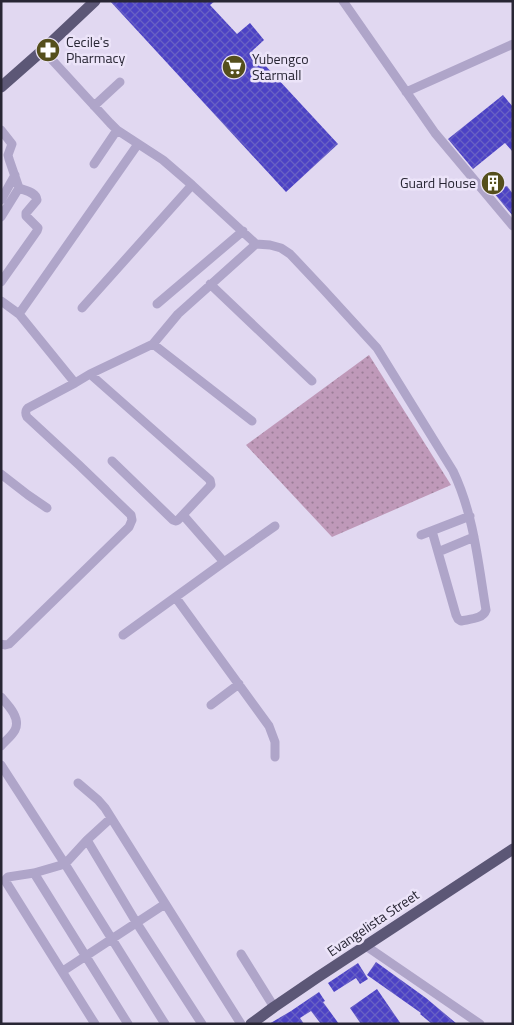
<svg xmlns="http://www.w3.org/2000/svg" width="514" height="1025" viewBox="0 0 514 1025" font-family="'Titillium Web',sans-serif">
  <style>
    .grass { fill: url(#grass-dots) }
    .building { fill: url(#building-cross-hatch) }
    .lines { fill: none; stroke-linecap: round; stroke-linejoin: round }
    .minor { stroke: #afa5c9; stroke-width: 9 }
    .major { stroke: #5c5776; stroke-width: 11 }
    .labels { text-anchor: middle; stroke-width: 5; stroke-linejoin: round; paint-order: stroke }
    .poi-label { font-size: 14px; fill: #282634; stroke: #ece4f9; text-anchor: start }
    .street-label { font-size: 14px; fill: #282634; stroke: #ece4f9 }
  </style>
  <defs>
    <pattern id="grass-dots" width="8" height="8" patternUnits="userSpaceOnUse" patternTransform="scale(1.25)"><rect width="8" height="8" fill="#bf99b9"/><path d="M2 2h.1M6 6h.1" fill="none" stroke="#9b7d97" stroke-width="1.8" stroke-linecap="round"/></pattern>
    <pattern id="building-cross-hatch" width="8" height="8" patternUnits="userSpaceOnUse" patternTransform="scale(1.25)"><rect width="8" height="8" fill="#4c42c5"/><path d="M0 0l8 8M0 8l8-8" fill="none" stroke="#6861c4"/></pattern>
  </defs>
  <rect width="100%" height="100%" fill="#e1d8f1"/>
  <path class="grass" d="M369,355L451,485L332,537L246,445Z"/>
  <path class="building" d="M110,1H215L210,5L237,34L250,23L264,40L252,51L338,144L286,192Z
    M503,95L513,107V152L505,143L473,169L448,139Z
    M494,174L504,187L507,186L513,194V216L484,181Z
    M376,962L426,998L457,1024H432L420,1014L421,1013L367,975Z
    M358,963L368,979L360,984L356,978L334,992L328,983Z
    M377,989L401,1024H361L350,1008Z
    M319,992L325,1001L323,1002L339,1024H321L311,1011L300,1018L304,1024H269L291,1011Z"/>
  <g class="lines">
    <path class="minor" d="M343,1L435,133L513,226
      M43,50L110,123L117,130L163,160L192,185L256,244L270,245L281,248L290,254L323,289L377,348L453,471C474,515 478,562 486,610C483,619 470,619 461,621L458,619L456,615L432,531
      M406,92L513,44
      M94,106L120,82
      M1,130L12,144L8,155L9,159L19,188L1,217
      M94,164L117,130
      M1,200L15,175
      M1,282L37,231L38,228L26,216V213L37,200C36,192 26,191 19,188
      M210,284L312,381
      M1,301L19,314
      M157,304L243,231
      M82,308L192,185
      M90,374L210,480L211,485L178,520L176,521L173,520L112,461
      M75,383L19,314L138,144
      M252,421L153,344L178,314L256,244
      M1,474L28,495L47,508
      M421,535L470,516
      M438,552L474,537
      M224,562L275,526
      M176,598L269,726L275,742V757
      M123,635L224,562L183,515
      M1,644L5,645L9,644L129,527L132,520L131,515L79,465L27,417C25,413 25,411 28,408L75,383L90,374L153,344
      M1,697C8,705 21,718 15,730C12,736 5,741 1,746
      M211,705L239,684
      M1,765L65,864L165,1024
      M78,783L98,800L105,808L241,1024
      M87,840L136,922L202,1024
      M34,873L128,1024
      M366,946L480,1024
      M241,954L274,1007
      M63,971L165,904
      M95,1024L6,882V879L8,877L34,873L65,864L87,840L111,818"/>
    <path class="major" d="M1,87L43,50L95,1
      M251,1024L274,1007L318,977L513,849"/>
  </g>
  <defs>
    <g id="pharmacy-disc" transform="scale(1.25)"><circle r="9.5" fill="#554f1c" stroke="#ece4f9"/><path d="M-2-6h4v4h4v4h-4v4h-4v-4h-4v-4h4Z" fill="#fff"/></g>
    <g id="supermarket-disc" transform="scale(1.25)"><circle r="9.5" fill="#554f1c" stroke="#ece4f9"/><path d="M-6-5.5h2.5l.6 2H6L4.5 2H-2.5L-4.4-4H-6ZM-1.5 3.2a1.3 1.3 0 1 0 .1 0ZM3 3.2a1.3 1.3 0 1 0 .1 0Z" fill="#fff"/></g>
    <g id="building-disc" transform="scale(1.25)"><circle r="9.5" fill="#554f1c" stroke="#ece4f9"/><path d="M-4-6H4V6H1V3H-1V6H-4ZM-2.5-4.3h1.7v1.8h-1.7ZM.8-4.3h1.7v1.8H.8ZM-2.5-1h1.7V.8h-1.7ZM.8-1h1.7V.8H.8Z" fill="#fff"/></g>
  </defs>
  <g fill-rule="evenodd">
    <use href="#pharmacy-disc" x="48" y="50"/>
    <use href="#supermarket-disc" x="234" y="67"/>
    <use href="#building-disc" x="493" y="183"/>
  </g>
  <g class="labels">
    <g class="poi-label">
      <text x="66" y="47">Cecile's<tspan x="66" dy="16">Pharmacy</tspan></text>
      <text x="252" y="64">Yubengco<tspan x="252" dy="16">Starmall</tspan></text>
      <text x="476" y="188" text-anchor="end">Guard House</text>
    </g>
    <g class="street-label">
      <text transform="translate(373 923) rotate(-34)" y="5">Evangelista Street</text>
    </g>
  </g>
  <rect width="514" height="1025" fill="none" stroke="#282634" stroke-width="5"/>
</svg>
